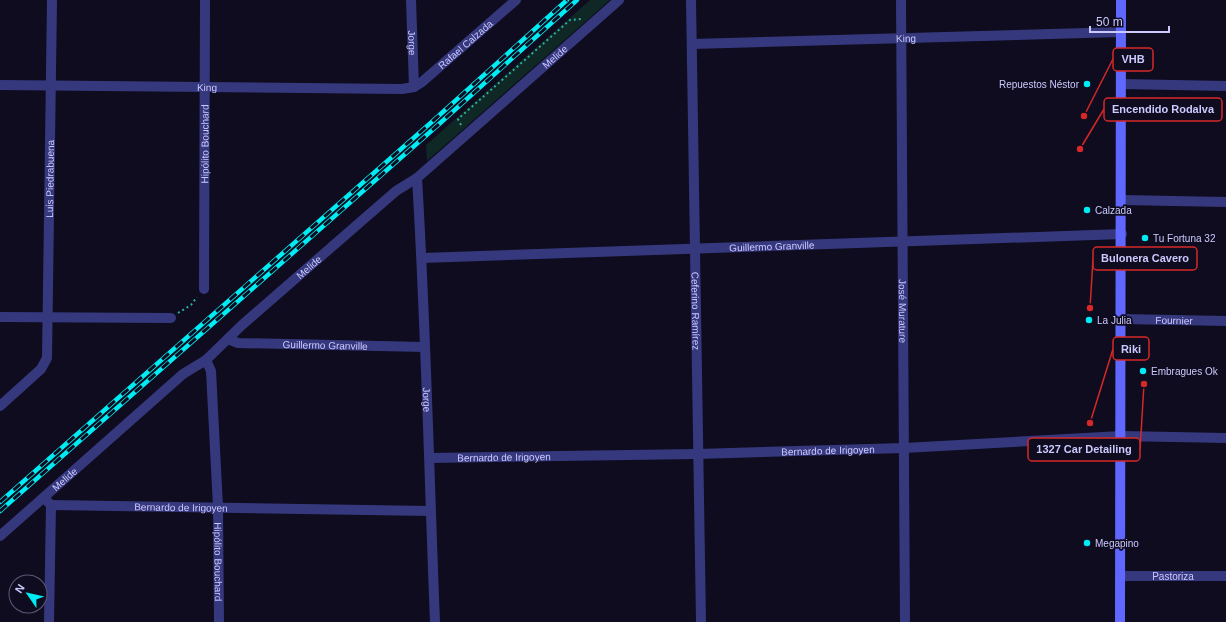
<svg xmlns="http://www.w3.org/2000/svg" width="1226" height="622" viewBox="0 0 1226 622" font-family="Helvetica,sans-serif">
  <style>
    .green { fill: #0f2826 }
    .lines { fill: none; stroke-linecap: round; stroke-linejoin: round }
    .path { stroke: #2bb1a0; stroke-width: 2; stroke-dasharray: 2 3; stroke-linecap: butt }
    .street { stroke: #36387e; stroke-width: 10 }
    .secondary { stroke: #6067ff; stroke-width: 10 }
    .rail-casing { stroke: #00ecf4; stroke-width: 4.5 }
    .rail { stroke: #0e0c1e; stroke-width: 3; stroke-dasharray: 9; stroke-linecap: butt }
    .poi-dot { fill: #00ecf4; stroke: #0e0c1e; stroke-width: 1.5 }
    .labels { text-anchor: middle; stroke-width: 3.5; stroke-linejoin: round; paint-order: stroke }
    .street-label { font-size: 10px; fill: #ccc9ff; stroke: #0e0c1e }
    .poi-label { font-size: 10px; fill: #ccc9ff; stroke: #0e0c1e; text-anchor: start }
    .leader { fill: none; stroke: #d62828; stroke-width: 1.5 }
    .callout-dot { fill: #d62828; stroke: #0e0c1e; stroke-width: 1.5 }
    .callout { fill: #0e0c1e; stroke: #d62828; stroke-width: 1.5 }
    .callout-label { font-size: 11px; text-anchor: middle; font-weight: bold; fill: #ccc9ff }
  </style>
  <rect width="100%" height="100%" fill="#0e0c1e"/>
  <path class="green" d="M590,0H610L427,161L426,145Z"/>
  <g class="lines">
    <path class="path" d="M461,125L458,119L570,20L581,19
      M178,313L191,305L197,297"/>
    <g class="street">
      <path id="s1" d="M411,0L414,87"/>
      <path id="s2" d="M691,0L701,622"/>
      <path id="s3" d="M901,0L905,622"/>
      <path id="s4" d="M692,44L1121,32"/>
      <path d="M1121,84L1226,86"/>
      <path id="s5" d="M0,85L402,89L414,87L422,82L516,0"/>
      <path id="s6" d="M417,178C426,326 429,474 435,622"/>
      <path d="M1122,200L1226,202"/>
      <path id="s7" d="M422,258L1122,234"/>
      <path id="s8" d="M204,289L205,0"/>
      <path d="M0,317L171,318"/>
      <path id="s9" d="M1122,319L1226,321"/>
      <path id="s10" d="M228,339L238,343L424,347"/>
      <path id="s11" d="M206,360L211,371L218,507L219,622"/>
      <path id="s12" d="M0,406L41,369L47,358L52,0"/>
      <path id="s13" d="M430,458L697,454L904,448L1121,436L1226,438"/>
      <path d="M47,501L51,505L49,622"/>
      <path id="s14" d="M51,505L430,511"/>
      <path id="s15" d="M0,536L183,374L206,360L242,325L396,191L417,178L619,0"/>
      <path id="s16" d="M1120,576H1226"/>
    </g>
    <path class="secondary" d="M1120,622L1121,0"/>
    <g class="rail-casing">
      <path id="rail" d="M0,502L434,120L567,0
        M0,511L438,125L577,0"/>
    </g>
    <use href="#rail" class="rail"/>
  </g>
  <g class="poi-dot">
    <circle cx="1087" cy="84" r="4"/>
    <circle cx="1087" cy="210" r="4"/>
    <circle cx="1145" cy="238" r="4"/>
    <circle cx="1089" cy="320" r="4"/>
    <circle cx="1143" cy="371" r="4"/>
    <circle cx="1087" cy="543" r="4"/>
  </g>
  <g class="labels">
    <g class="street-label">
      <text dy="4" stroke="none"><textPath href="#s4" startOffset="214">King</textPath></text>
      <text dy="4" stroke="none"><textPath href="#s1" startOffset="43">Jorge</textPath></text>
      <text dy="4" stroke="none"><textPath href="#s5" startOffset="481">Rafael Calzada</textPath></text>
      <text dy="4" stroke="none"><textPath href="#s15" startOffset="734">Melide</textPath></text>
      <text dy="4" stroke="none"><textPath href="#s5" startOffset="207">King</textPath></text>
      <text dy="4" stroke="none"><textPath href="#s8" startOffset="145">Hipólito Bouchard</textPath></text>
      <text dy="4" stroke="none"><textPath href="#s12" startOffset="247">Luis Piedrabuena</textPath></text>
      <text dy="4" stroke="none"><textPath href="#s7" startOffset="350">Guillermo Granville</textPath></text>
      <text dy="4" stroke="none"><textPath href="#s15" startOffset="410">Melide</textPath></text>
      <text dy="4" stroke="none"><textPath href="#s2" startOffset="311">Ceferino Ramírez</textPath></text>
      <text dy="4" stroke="none"><textPath href="#s3" startOffset="311">José Murature</textPath></text>
      <text dy="4" stroke="none"><textPath href="#s9" startOffset="52">Fournier</textPath></text>
      <text dy="4" stroke="none"><textPath href="#s10" startOffset="98">Guillermo Granville</textPath></text>
      <text dy="4" stroke="none"><textPath href="#s6" startOffset="222">Jorge</textPath></text>
      <text dy="4" stroke="none"><textPath href="#s13" startOffset="398">Bernardo de Irigoyen</textPath></text>
      <text dy="4" stroke="none"><textPath href="#s13" startOffset="74">Bernardo de Irigoyen</textPath></text>
      <text dy="4" stroke="none"><textPath href="#s15" startOffset="86">Melide</textPath></text>
      <text dy="4" stroke="none"><textPath href="#s14" startOffset="130">Bernardo de Irigoyen</textPath></text>
      <text dy="4" stroke="none"><textPath href="#s11" startOffset="203">Hipólito Bouchard</textPath></text>
      <text dy="4" stroke="none"><textPath href="#s16" startOffset="53">Pastoriza</textPath></text>
    </g>
    <g class="poi-label">
      <text x="1079" y="88" text-anchor="end">Repuestos Néstor</text>
      <text x="1095" y="214">Calzada</text>
      <text x="1153" y="242">Tu Fortuna 32</text>
      <text x="1097" y="324">La Julia</text>
      <text x="1151" y="375">Embragues Ok</text>
      <text x="1095" y="547">Megapino</text>
    </g>
  </g>
  <path class="leader" d="M1084 116L1113 59M1080 149L1104 109M1090 308L1093 259M1090 423L1113 349M1144 384L1140 450"/>
  <g class="callout-dot">
    <circle cx="1084" cy="116" r="4"/>
    <circle cx="1080" cy="149" r="4"/>
    <circle cx="1090" cy="308" r="4"/>
    <circle cx="1090" cy="423" r="4"/>
    <circle cx="1144" cy="384" r="4"/>
  </g>
  <g class="callout">
    <rect x="1113" y="48" width="40" height="23" rx="4"/>
    <rect x="1104" y="98" width="118" height="23" rx="4"/>
    <rect x="1093" y="247" width="104" height="23" rx="4"/>
    <rect x="1113" y="337" width="36" height="23" rx="4"/>
    <rect x="1028" y="438" width="112" height="23" rx="4"/>
  </g>
  <g class="callout-label">
    <text x="1133" y="63">VHB</text>
    <text x="1163" y="113">Encendido Rodalva</text>
    <text x="1145" y="262">Bulonera Cavero</text>
    <text x="1131" y="353">Riki</text>
    <text x="1084" y="453">1327 Car Detailing</text>
  </g>
  <g transform="translate(28 594) rotate(304)"><circle r="19" fill="#0e0c1e" stroke="#5a5878"/>
  <path d="M0-3L7 15L0 10L-7 15Z" fill="#00ecf4"/>
  <text y="-6" font-size="11" font-weight="bold" text-anchor="middle" fill="#ccc9ff">N</text>
  </g>
  <path d="M1090 26v6h79v-6" fill="none" stroke="#ccc9ff" stroke-width="2"/>
  <text x="1096" y="26" font-size="12" fill="#ccc9ff" stroke="#0e0c1e" stroke-width="3" paint-order="stroke">50 m</text>
</svg>
